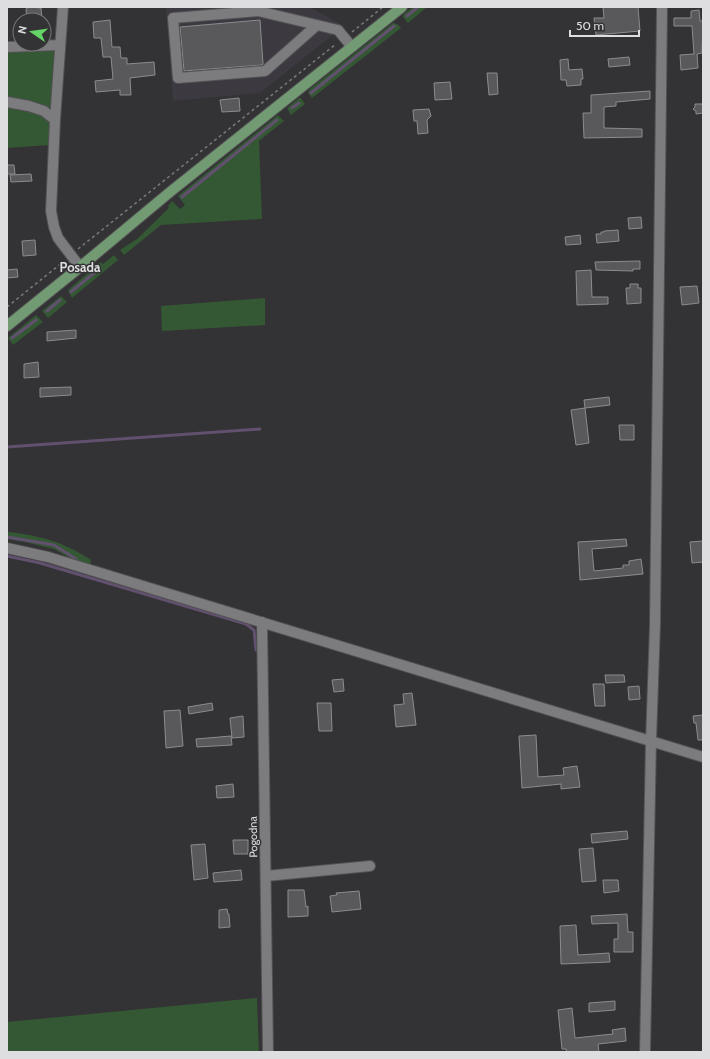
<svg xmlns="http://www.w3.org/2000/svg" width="710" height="1059" viewBox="0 0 710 1059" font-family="Cabin,sans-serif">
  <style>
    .built { fill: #3d3941 }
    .green { fill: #345834 }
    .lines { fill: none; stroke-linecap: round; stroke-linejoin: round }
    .stream { stroke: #61506e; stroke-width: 3 }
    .building { fill: #59585a; stroke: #8c8b8e }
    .minor-casing { stroke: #525153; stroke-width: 12 }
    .major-casing { stroke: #525153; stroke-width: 12 }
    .path { stroke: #7a797b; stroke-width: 1.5; stroke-dasharray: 3 3; stroke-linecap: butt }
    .minor { stroke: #7c7b7e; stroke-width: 10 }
    .major { stroke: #729a73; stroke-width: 10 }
    .labels { text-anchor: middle; stroke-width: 3; stroke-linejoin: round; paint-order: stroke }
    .street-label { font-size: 11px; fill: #dedddf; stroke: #333234 }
    .quarter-label { font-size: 13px; font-weight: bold; fill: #dedddf; stroke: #333234 }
  </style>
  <rect width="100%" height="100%" fill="#333234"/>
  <path class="built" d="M166,7H310L344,26L260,93L173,101Z"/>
  <path class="green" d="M413,7H427L408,23L403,17L404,14Z
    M393,23L397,24L401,28L312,98L308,93L310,89Z
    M52,50L55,52L51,109C38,102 22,99 7,98V51Z
    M299,98H301L305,104L291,115L287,108Z
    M7,106C19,108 41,108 49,120C53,126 50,138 50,145L7,148Z
    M278,115L284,121L259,141L262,219L161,225L124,255L120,250L137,239L169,208L168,206L172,201L180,209L185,205L178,196L179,195Z
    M114,255L118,260L72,298L68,290L101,262L103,264Z
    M61,296L67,302L48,318L42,311Z
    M265,298V325L162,331L161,306Z
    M36,315L43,322L13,345L8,338Z
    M7,532C39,535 64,542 91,560L90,566L72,559L54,549L25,542L7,539Z
    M257,998L259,1052H7V1022Z"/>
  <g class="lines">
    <path class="stream" d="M407,16L418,7
      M311,93L394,26
      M292,108L299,103
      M182,197L277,120
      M71,292L100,268
      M47,311L60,300
      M12,338L36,320
      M7,447L260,429
      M7,537L54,545L76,559
      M7,556L40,563L246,624L254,630L256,650"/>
  </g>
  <path class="building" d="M29,7L41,8L42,20H27L26,9Z
    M603,7H638L640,31L596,35L594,18H604Z
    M699,10L700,21H703L702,53L697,54L698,68L681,70L680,55L694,54L692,26H674V18H691V11Z
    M110,20L112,47H120L121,58H127V64L154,62L155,75L130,78L131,95H120V90L96,92L95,81L113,79L111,57H103L101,38H94L93,22Z
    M260,20L263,64L262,65L184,71L180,27Z
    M629,57L630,65L609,67L608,59Z
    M568,59L569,70L582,69L583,79H581V85L567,86L566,80H561L560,60Z
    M487,73H497L498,94L489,95Z
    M450,82L452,99L435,100L434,83Z
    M650,91V99L616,102V106L604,107V128L642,129V137L584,138L583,113H591V95Z
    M239,98L240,111L222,112L220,100Z
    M695,104H703V113L696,114V111L693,109L695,107Z
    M429,109L431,116L427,120L428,133L418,134L417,121H414L413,110Z
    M7,165H14L15,174H7Z
    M31,174L32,181L11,182L10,175Z
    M641,217L642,228L629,229L628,218Z
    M618,230L619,241L597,243L596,234H601V232H604V231Z
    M580,235L581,244L566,245L565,237Z
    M35,240L36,255L23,256L22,241Z
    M640,261V269H633V271L596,270L595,262Z
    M17,269L18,277L7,278V270Z
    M591,270L592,297H608V304L577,305L576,271Z
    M630,284H638V288H641V303L627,304L626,288H630Z
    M697,286L699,303L682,305L680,287Z
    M76,330V338L47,341V332Z
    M38,362L39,377L24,378V364Z
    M71,387V395L40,397V388Z
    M609,397L610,405L585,408L584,400Z
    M585,408L589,443L576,445L571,410Z
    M619,425H634V440H620Z
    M626,539L627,546L592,549L594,571L623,568V565H629V561L641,559L643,574L580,580L578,542Z
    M703,541V562L692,563L690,542Z
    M605,675H624L625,682L606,683Z
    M343,679L344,691L334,692L332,680Z
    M593,684H604L605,706H595Z
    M639,686L640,699L629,700L628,687Z
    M412,693L416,725L396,727L394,705L404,704L403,694Z
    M212,703L213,710L189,714L188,707Z
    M317,703H331L332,731H319Z
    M180,710L183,746L166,748L164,711Z
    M703,715V740H698L696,723H694L693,716Z
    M243,716L244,737L232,738L230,718Z
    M536,735L538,777L564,775L563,768L577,766L580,787L561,789V784L522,788L519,736Z
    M231,736L232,745L197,747L196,739Z
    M233,784L234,797L217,798L216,786Z
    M627,831L628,839L592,843L591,834Z
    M233,840H248V854H234Z
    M205,844L208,878L194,880L191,845Z
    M593,848L596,881L582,882L579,849Z
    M241,870L242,880L214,882L213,873Z
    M603,880H618L619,891L604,893Z
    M288,890H304L306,907L308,906V916L288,917Z
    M359,891L361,909L332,912L330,896L337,895L336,893Z
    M227,909L228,914H229L230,927L219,928V910Z
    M627,914L628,932H633V952H614V939H618V923L592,924L591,916Z
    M576,925L578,955L609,953L610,962L561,964L560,926Z
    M615,1001V1010L589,1012V1003Z
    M572,1008L575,1038L613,1034L612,1030L625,1028L626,1041L598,1044L599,1052H567L566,1049H562L558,1010Z"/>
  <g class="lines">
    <g class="minor-casing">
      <path id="minor" d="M63,7L55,120L51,211L54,227L58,238L80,267
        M317,25L265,71L178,78L173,18L258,11L338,30L352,47
        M7,47L60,45
        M7,102L29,106L44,111L55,120
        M7,548L48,557L703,757
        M262,622L268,1052
        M266,876L370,866
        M645,1052L651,741L655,625L662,7"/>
    </g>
    <g class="major-casing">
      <path id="major" d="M7,326L80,267L170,192L402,7"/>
    </g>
    <path class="path" d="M352,32L383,7
      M78,249L336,44
      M7,307L63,262"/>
    <use href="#minor" class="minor"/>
    <use href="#major" class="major"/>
  </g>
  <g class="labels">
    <g class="street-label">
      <text transform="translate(253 837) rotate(-91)" y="4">Pogodna</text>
    </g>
    <g class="quarter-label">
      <text x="80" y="272">Posada</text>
    </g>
  </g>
  <rect width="710" height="1059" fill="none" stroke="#dedddf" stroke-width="16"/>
  <g transform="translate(32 32) rotate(283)"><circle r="19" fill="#333234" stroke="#777678"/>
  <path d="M0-3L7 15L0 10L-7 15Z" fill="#65d467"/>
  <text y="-6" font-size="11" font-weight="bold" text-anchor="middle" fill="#dedddf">N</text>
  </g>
  <path d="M570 30v6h69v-6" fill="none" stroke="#dedddf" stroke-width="2"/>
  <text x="576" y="30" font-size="12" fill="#dedddf" stroke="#333234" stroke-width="3" paint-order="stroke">50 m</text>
</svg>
